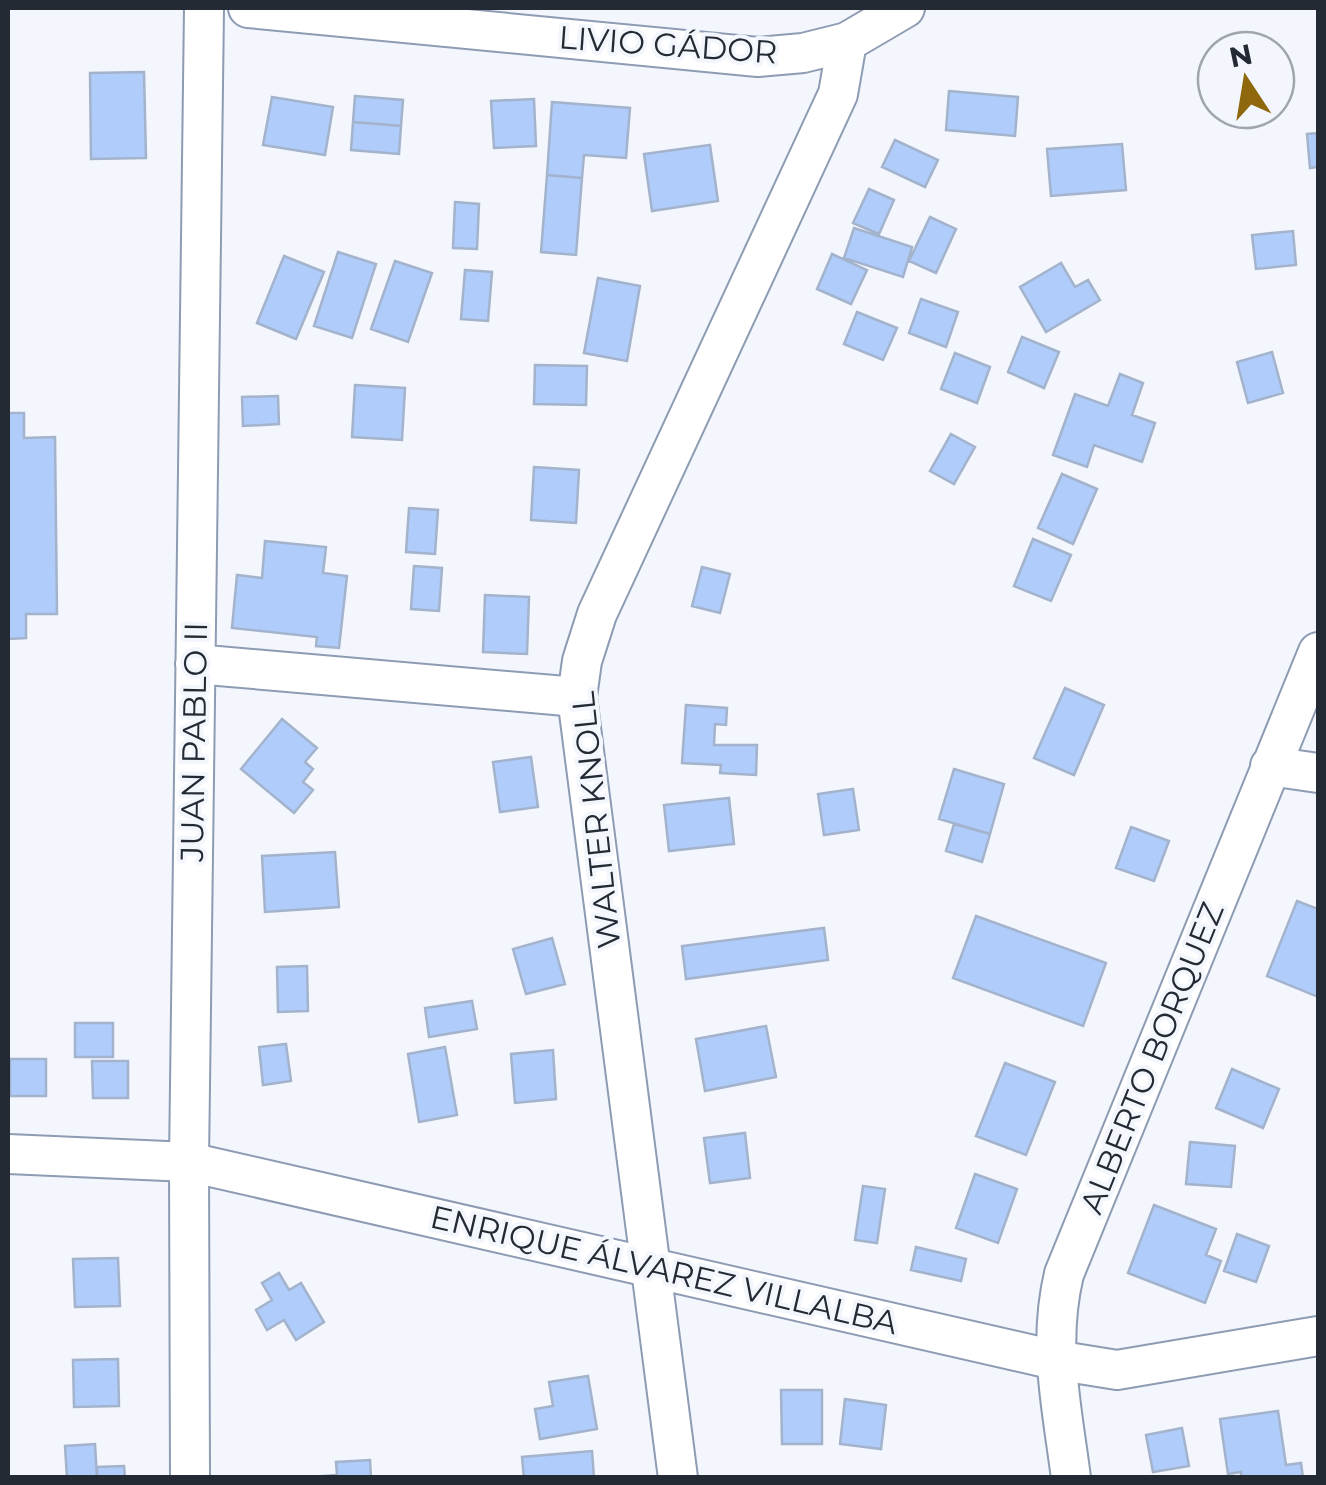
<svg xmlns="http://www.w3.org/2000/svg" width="1326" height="1485" viewBox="0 0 1326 1485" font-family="Montserrat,sans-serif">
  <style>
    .building { fill: #b0ccfb; stroke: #a4b3cc; stroke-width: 2.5 }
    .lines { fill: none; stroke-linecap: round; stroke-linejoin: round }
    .minor-casing { stroke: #8d9bb3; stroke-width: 42 }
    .minor { stroke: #fff; stroke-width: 38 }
    .labels { text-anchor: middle; stroke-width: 8; stroke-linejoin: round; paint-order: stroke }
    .street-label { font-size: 32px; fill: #242a34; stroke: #f3f6fc }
  </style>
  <rect width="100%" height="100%" fill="#f3f6fc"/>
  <path class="building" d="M144,72L146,158L91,159L90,73Z
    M949,91L1018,97L1015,136L946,130Z
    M355,96L403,100L401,126L353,122Z
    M272,97L333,107L325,155L263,145Z
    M534,99L536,146L494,148L491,101Z
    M552,102L630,108L626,158L584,155L582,178L547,175Z
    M353,122L401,126L399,154L351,150Z
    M1318,133V167L1310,168L1307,134Z
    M895,140L938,160L925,187L882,167Z
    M1122,144L1126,190L1051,196L1047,149Z
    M710,145L718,201L652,211L644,154Z
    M547,175L582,178L576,255L541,252Z
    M869,189L894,200L879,234L853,223Z
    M455,202L479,204L477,249L453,248Z
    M930,217L956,229L936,273L909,261Z
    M854,228L912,247L903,277L844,258Z
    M1293,231L1296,265L1256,269L1252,235Z
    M338,252L376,264L352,338L314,326Z
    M832,254L867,270L851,304L817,289Z
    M284,256L324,272L296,339L257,323Z
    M395,261L432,273L408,342L371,329Z
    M1061,263L1075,287L1088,280L1100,300L1046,332L1020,287Z
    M465,270L492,272L488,321L461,319Z
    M598,278L640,286L627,361L584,353Z
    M921,299L958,312L946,347L909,333Z
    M857,312L897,328L883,360L844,344Z
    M1022,337L1059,352L1044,388L1008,372Z
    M1272,352L1283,393L1248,403L1237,362Z
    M955,353L990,367L977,403L941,389Z
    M535,365L587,366L586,405L534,404Z
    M1120,374L1143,383L1132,415L1155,423L1142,462L1094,445L1087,467L1053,455L1075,394L1108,406Z
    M355,385L405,388L402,440L352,437Z
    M278,396L279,424L243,426L242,397Z
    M8,413H24V438L55,437L57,614H26V638L8,639Z
    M951,434L975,447L954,484L930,471Z
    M534,467L579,470L576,523L531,520Z
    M1062,474L1097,489L1073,544L1038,528Z
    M409,508L438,510L435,554L406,552Z
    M1033,539L1071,555L1051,601L1014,586Z
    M265,541L326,547L323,573L347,576L339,648L316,646L317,637L232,628L237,575L262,578Z
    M414,566L442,568L439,611L411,609Z
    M702,567L730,574L720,613L692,606Z
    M485,595L529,597L527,654L483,652Z
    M1065,688L1104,705L1074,775L1034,758Z
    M686,705L727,708L726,725L715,724L714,745H757L756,775L720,773L721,765L682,763Z
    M282,719L317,748L305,762L313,769L303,782L313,790L294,813L241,769Z
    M531,757L538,807L500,812L493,762Z
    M954,769L1004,784L990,834L939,819Z
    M853,789L859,830L824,835L818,794Z
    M729,798L734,844L669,851L664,805Z
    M954,824L990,834L982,862L946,851Z
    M1131,827L1169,841L1154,881L1116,868Z
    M335,852L339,907L265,912L262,856Z
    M1297,901L1318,909V997L1267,976Z
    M976,916L1106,963L1083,1026L953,978Z
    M824,928L828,960L686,979L682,946Z
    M552,938L565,984L526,994L513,949Z
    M307,966L308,1011L278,1012L277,967Z
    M472,1001L477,1029L429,1037L425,1008Z
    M75,1023H113V1057H75Z
    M766,1026L776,1077L705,1091L696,1039Z
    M286,1044L291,1081L263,1085L259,1047Z
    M445,1047L457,1115L419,1122L408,1054Z
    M553,1050L556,1099L515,1103L511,1054Z
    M10,1059H46V1096H10Z
    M92,1061H128V1098H93Z
    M1005,1063L1055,1082L1026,1155L976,1136Z
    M1232,1069L1279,1089L1263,1128L1216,1108Z
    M745,1133L750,1178L710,1183L704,1138Z
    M1190,1142L1235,1146L1231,1187L1186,1184Z
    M975,1174L1017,1189L998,1243L956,1228Z
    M863,1186L885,1189L877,1243L855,1240Z
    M1154,1205L1216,1229L1206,1255L1221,1261L1205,1303L1128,1273Z
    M1237,1234L1269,1246L1256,1282L1224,1271Z
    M916,1247L966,1259L961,1281L911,1270Z
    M118,1258L120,1306L75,1307L73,1259Z
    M279,1273L289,1290L301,1283L324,1322L296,1340L284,1320L267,1330L256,1310L272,1300L262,1283Z
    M118,1359L119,1406L74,1407L73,1360Z
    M588,1376L597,1429L540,1439L535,1409L553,1406L549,1382Z
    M781,1390H822V1444H782Z
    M845,1399L886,1405L881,1449L840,1444Z
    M1278,1411L1286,1465L1301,1463L1303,1478H1241V1472L1228,1474L1220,1419Z
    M1182,1428L1189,1466L1153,1472L1146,1435Z
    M95,1444L97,1478H67L65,1446Z
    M592,1451L594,1478H524L522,1457Z
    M370,1460L371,1478H295L337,1475L336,1462Z
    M124,1466L125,1478H97V1467Z"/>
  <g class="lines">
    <g class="minor-casing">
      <path id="minor" d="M248,8L758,57L803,53L847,42
        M195,664L577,697
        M1270,766L1318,773
        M8,1154L189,1162L1055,1360L1117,1370L1318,1336
        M190,1478L189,1162L204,8
        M678,1478L577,697L582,661L597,614L838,94L847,42L905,8
        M1071,1478C1062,1407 1047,1345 1064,1274L1318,652"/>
    </g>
    <use href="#minor" class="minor"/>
  </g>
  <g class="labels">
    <g class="street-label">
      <text transform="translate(668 45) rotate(4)" y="11">LIVIO GÁDOR</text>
      <text transform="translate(194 742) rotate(-89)" y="11">JUAN PABLO II</text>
      <text transform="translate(596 820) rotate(-96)" y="11">WALTER KNOLL</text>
      <text transform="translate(1152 1058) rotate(-68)" y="11">ALBERTO BORQUEZ</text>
      <text transform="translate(664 1270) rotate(13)" y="11">ENRIQUE ÁLVAREZ VILLALBA</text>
    </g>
  </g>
  <rect width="1326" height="1485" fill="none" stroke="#242a34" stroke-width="20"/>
  <g transform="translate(1246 80) rotate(348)"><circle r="48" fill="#f3f6fc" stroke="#a0a4ac" stroke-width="2.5"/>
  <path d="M0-8L18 38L0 25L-18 38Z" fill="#8f670c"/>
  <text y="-15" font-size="28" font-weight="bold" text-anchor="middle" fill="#242a34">N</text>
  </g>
</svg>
